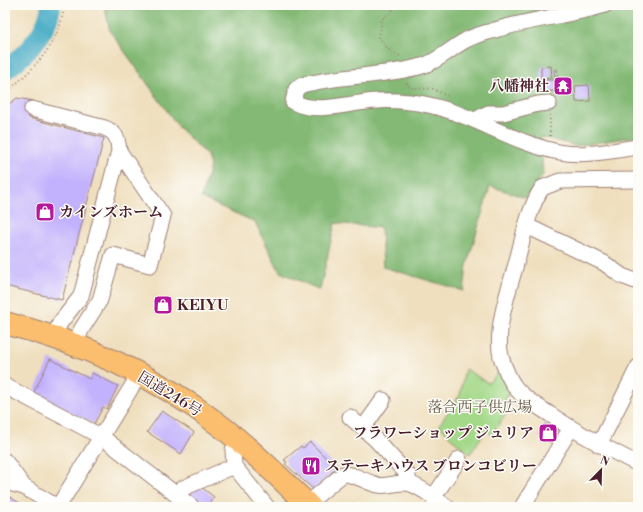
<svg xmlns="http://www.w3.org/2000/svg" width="643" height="512" viewBox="0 0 643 512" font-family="'Libre Bodoni','Noto Serif JP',serif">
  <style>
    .green { fill: #a4d989; stroke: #777c5a }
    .forest { fill: #83b975; stroke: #666c50 }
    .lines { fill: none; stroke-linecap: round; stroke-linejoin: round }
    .river { stroke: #44aac4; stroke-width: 20 }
    .building { fill: #c2b1fd }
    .minor-casing { stroke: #9c7f74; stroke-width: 17 }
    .highway-casing { stroke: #9c7f74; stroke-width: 24 }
    .path { stroke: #9c7f74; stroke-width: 2; stroke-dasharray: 1 3; stroke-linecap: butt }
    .minor { stroke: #fff; stroke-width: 15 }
    .highway { stroke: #fbbd6e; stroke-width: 22 }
    .labels { text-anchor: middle; stroke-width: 3; stroke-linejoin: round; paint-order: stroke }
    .poi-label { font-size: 15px; font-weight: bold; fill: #4a1f2b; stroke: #fdfcf7; text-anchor: start }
    .street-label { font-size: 15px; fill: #4a1f2b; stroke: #fdfcf7 }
    .park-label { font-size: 15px; fill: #655747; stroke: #fdfcf7 }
  </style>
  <rect width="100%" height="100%" fill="#fdfcf7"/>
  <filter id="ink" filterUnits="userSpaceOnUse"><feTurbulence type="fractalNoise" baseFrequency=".025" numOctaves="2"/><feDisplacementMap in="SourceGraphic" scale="8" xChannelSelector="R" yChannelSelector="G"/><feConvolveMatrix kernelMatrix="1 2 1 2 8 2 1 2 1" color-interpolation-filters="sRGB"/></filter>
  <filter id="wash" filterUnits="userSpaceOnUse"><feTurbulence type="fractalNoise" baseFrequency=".012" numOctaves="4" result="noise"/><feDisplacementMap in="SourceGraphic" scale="16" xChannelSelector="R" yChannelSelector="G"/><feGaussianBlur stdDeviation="0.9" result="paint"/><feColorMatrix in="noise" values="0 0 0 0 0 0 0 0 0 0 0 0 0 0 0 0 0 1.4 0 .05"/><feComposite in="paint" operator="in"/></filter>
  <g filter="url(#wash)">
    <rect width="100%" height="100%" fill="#efdfbe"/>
    <path class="green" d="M465,369L488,383L500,371L510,391L505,399L508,411L492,435L486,430L470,454L454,441L439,425L460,395Z"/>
    <path class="forest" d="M104,5H638V136L576,146L541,137L543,175L526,198L490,186L467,265L464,291L383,267L381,228L335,223L320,290L280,272L255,222L201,198L210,166L207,155L180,129L110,31Z"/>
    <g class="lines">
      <path class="river" d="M5,70C27,54 48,33 51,5"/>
    </g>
    <g id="blocks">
      <path class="building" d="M551,66L552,78L541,79V67Z
        M557,69L558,76H555L554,70Z
        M540,80H556V91L540,92Z
        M589,85L590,101L576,102L575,86Z
        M17,98L34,101L29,118L104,138L62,300L5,286V107Z
        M50,359L90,379L92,373L118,386L107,409L103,407L94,424L33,394Z
        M162,411L194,432L181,454L147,432Z
        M545,424L558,430L551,443L539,437Z
        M310,442L336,468L314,490L285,464L287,462L284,460L301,446L303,448Z
        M199,485L214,497L206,507H198L188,498Z
        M5,494L26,507H5Z
        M352,502L357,507H348Z"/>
    </g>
  </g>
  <g filter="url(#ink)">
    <use href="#blocks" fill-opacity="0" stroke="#9c7f74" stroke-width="1"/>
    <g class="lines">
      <g class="minor-casing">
        <path id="minor" d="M605,5C568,16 529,19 492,31C484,33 474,36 466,40C451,48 439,61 422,66C383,77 341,75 302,85L296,89L293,102C318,115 351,102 377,101C388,100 400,101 410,102C464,107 507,142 559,152C585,157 613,150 638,147
          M32,109L105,128C117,133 118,140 119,151L163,216L150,265L113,255L100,300L81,330L75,346
          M475,120L488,113H503L538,104L549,103
          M638,180L560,181L542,188C527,211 522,244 514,271C507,295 495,332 501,357C504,366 509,379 515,387C524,399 539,407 551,415C579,434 608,449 638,464
          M527,226L604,263L622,276L638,282
          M54,338L60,323L81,296L119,151
          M5,386L102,437L192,507
          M350,417L376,440L408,475V483
          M363,428L383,400
          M599,445L638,367
          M233,450L234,466L267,507
          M5,461L24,487
          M5,482L24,487L57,507
          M176,494L181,489L234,466
          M433,498L459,459
          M307,504L343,474C356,474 365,482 378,485C388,487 397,482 406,483C418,484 437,500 447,507
          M58,507L139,375
          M522,507L571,428"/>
      </g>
      <g class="highway-casing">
        <path id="highway" d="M5,323C81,342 156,376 218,424C251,449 280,478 310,507"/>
      </g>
      <path class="path" d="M399,5L382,19L379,38L389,50L402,57
        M407,83V85L412,88L433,89L450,97
        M5,93C33,70 61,43 64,5
        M550,115V136"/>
      <use href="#minor" class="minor"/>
      <use href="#highway" class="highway"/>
    </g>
  </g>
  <defs>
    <g id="temple-square" transform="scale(1)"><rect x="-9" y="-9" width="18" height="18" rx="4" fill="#b5179e" stroke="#fdfcf7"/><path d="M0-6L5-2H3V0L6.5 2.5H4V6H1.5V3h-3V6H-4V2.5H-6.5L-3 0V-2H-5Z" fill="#fff"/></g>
    <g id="shop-square" transform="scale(1)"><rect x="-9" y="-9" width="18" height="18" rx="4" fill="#b5179e" stroke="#fdfcf7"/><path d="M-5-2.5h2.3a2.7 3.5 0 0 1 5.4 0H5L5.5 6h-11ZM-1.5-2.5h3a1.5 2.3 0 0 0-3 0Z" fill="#fff"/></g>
    <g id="restaurant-square" transform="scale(1)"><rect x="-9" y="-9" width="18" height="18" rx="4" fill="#b5179e" stroke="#fdfcf7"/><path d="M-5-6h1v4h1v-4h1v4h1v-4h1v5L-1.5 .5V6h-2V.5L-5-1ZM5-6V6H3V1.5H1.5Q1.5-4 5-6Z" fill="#fff"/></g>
  </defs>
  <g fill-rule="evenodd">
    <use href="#temple-square" x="563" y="86"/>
    <use href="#shop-square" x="45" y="212"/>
    <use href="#shop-square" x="163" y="305"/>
    <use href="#shop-square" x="548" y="433"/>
    <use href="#restaurant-square" x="311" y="466"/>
  </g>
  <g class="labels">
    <g class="poi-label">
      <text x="549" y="91" text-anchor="end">八幡神社</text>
      <text x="59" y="217">カインズホーム</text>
      <text x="177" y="310">KEIYU</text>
      <text x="534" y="438" text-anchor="end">フラワーショップ ジュリア</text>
      <text x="325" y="471">ステーキハウス ブロンコビリー</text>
    </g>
    <g class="street-label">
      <text transform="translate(170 394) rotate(31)" y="5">国道246号</text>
    </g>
    <g class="park-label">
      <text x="480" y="412">落合西子供広場</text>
    </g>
  </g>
  <rect width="643" height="512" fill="none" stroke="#fdfcf7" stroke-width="20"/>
  <g transform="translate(601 470) rotate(23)" stroke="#fdfcf7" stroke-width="3" paint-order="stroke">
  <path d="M0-3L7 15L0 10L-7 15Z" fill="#4a1f2b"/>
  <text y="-6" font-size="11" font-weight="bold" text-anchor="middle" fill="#4a1f2b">N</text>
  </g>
</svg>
